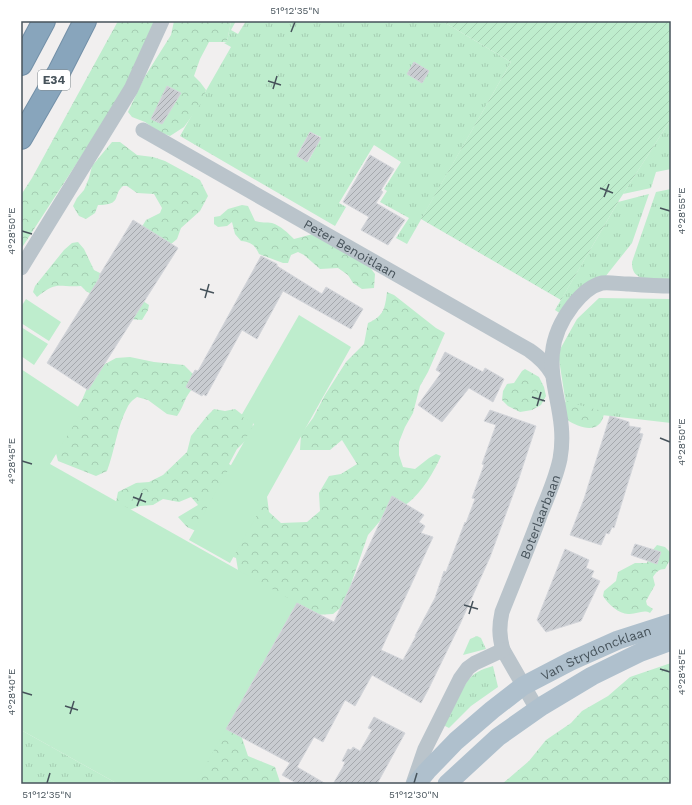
<svg xmlns="http://www.w3.org/2000/svg" width="692" height="805" viewBox="0 0 692 805" font-family="'Work Sans',sans-serif">
  <style>
    .grass { fill: url(#grass-tufts); fill-rule: evenodd }
    .forest { fill: url(#forest-crowns) }
    .garden { fill: url(#garden-furrows) }
    .pitch { fill: #beedcd }
    .building { fill: url(#building-hatch); stroke: #d3d5da }
    .lines { fill: none; stroke-linecap: round; stroke-linejoin: round }
    .highway-casing { stroke: #7390a8; stroke-width: 24 }
    .minor { stroke: #bac4cb; stroke-width: 15 }
    .major { stroke: #afc0cd; stroke-width: 19 }
    .highway { stroke: #88a5bc; stroke-width: 22 }
    .ticks { fill: none; stroke: #47535b; stroke-width: 1.5 }
    .labels { text-anchor: middle; stroke-width: 4; stroke-linejoin: round; paint-order: stroke }
    .shield { fill: #fff; stroke: #7e878c; stroke-width: 1 }
    .shield-label { font-size: 12px; font-weight: bold; fill: #47535b }
    .street-label { font-size: 13px; fill: #47535b; stroke: #fff }
    .neatline { fill: none; stroke: #47535b; stroke-width: 1.5 }
    .ticks-label { font-size: 10px; text-anchor: middle; fill: #47535b }
  </style>
  <defs>
    <pattern id="grass-tufts" width="24" height="20" patternUnits="userSpaceOnUse"><rect width="24" height="20" fill="#beedcd"/><path d="M3 7l-1-3M5 7V3M7 7l1-3M15 17l-1-3M17 17v-4M19 17l1-3" fill="none" stroke="#a5cdb2"/></pattern>
    <pattern id="forest-crowns" width="20" height="18" patternUnits="userSpaceOnUse"><rect width="20" height="18" fill="#beedcd"/><path d="M2 6a3 3 0 1 1 6 0M12 15a3 3 0 1 1 6 0" fill="none" stroke="#a5cdb2"/></pattern>
    <pattern id="garden-furrows" width="10" height="10" patternUnits="userSpaceOnUse"><rect width="10" height="10" fill="#beedcd"/><path d="M-1 1l2-2M0 10L10 0M9 11l2-2" fill="none" stroke="#a5cdb2"/></pattern>
    <pattern id="building-hatch" width="6" height="6" patternUnits="userSpaceOnUse"><rect width="6" height="6" fill="#c9ccd1"/><path d="M-1 1l2-2M0 6l6-6M5 7l2-2" fill="none" stroke="#a5a8ad"/></pattern>
  </defs>
  <rect width="100%" height="100%" fill="#f1efef"/>
  <path class="grass" d="M231,21H236L231,30L238,34L246,21H442L511,62L407,244L396,238L409,218L380,202L387,191L384,189L401,162L374,145L339,203L346,207L335,226L180,136L231,47L224,43L227,42ZM310,132L321,137L308,162L297,155Z
    M671,119V169L656,172L651,188L623,194Z
    M671,189V280C655,279 631,284 632,262L656,192Z
    M649,194L632,243L605,277L561,314L555,310L618,202Z
    M599,298L671,299V423L567,411L558,353L577,319Z
    M477,636L481,638L486,649L463,655L470,639Z
    M493,666L498,687L471,706L449,728L443,725L466,683C474,672 480,670 493,666Z
    M21,730L118,784H21Z"/>
  <path class="forest" d="M118,21H155L125,89L21,249V195L32,178Z
    M174,21H231L227,42H209L200,59L194,76L200,82L206,90L202,102L184,127L170,136L159,132L145,122L132,117L128,112L144,78L171,35Z
    M112,142H120L137,155L153,157L165,161L200,180L208,196L200,211L181,228L177,239L170,245L138,233L146,220L160,213L162,208L154,194L137,193L127,186H123C112,195 123,205 98,205L95,213L86,219L79,216L73,206L77,198L84,190L89,178L92,166Z
    M242,205L248,206L255,221C261,223 267,222 272,223C281,226 288,233 294,239L313,234L336,248L369,266L375,274L374,288L362,289L353,283L348,275L338,268L320,269L304,255L298,252L291,255L288,263H283L259,254C255,245 251,242 241,241L235,234L232,222L227,226L218,227L214,224V217L220,216L228,209Z
    M78,242L84,249L94,270L104,275L149,305L148,310L142,320L129,319L96,297L86,291L81,286C58,288 58,280 37,297L33,292L35,286L64,250L72,243Z
    M387,292L394,295L436,328L445,333L428,372L420,386L413,413L405,427L399,442V455L403,467L415,469L429,458L436,454L441,456C434,472 422,492 408,503C405,505 400,507 396,508L389,504L380,521L368,535L351,584L353,588L349,601L333,614L314,615L239,576L236,558L222,553L198,532L187,527L178,517L198,505L191,497L179,502L163,499L153,505L140,506L124,512L115,507L118,492L136,483L149,482L163,475L187,452L191,436L207,416L214,409L225,411L235,409L253,423L252,434L237,449L229,464L266,489L269,512L281,523L307,522L320,511L319,493L329,476L341,474L357,464L342,440L330,450H300L301,434L313,418L325,395L346,362L364,344L368,323C384,316 385,308 387,292Z
    M130,357L154,362L184,365L197,378C195,386 190,391 186,398C183,405 181,410 177,416L167,414L148,400L137,397C134,399 130,402 128,406C117,426 115,450 107,471L96,476L58,461L54,446L82,400L90,381L98,368L116,358Z
    M525,369L539,377L544,387L546,396L541,405L532,410L520,412L508,406L502,400L503,391L507,384L514,383L522,371Z
    M567,401L575,404L602,411L604,414C600,435 580,428 567,420L563,404Z
    M657,545L665,547L670,552L671,558L665,569C659,569 656,572 653,577L655,585L646,601L647,605L653,609L650,613C643,609 636,615 628,614C619,614 608,604 603,596L604,591L616,581L618,572L635,563H647L651,552Z
    M671,663V784H502L529,761L546,740L571,723L582,711L608,696L630,677Z
    M251,671L237,723L248,756L275,767L280,782L282,784H186Z"/>
  <path class="garden" d="M442,21H671V119L618,202L561,300L421,219L511,62Z"/>
  <path class="pitch" d="M26,299L61,322L49,341L21,323V307Z
    M299,315L351,347L230,563L189,540L254,424L241,416Z
    M21,327L48,344L34,365L21,356Z
    M21,369L83,410L50,464L297,603L195,784H118L21,730Z"/>
  <path class="building" d="M414,62L429,71L422,83L407,74Z
    M167,86L181,93L162,124L151,119Z
    M310,132L321,138L307,162L297,156Z
    M370,155L394,169L381,190L383,192L376,203L405,220L388,245L361,230L369,217L343,202Z
    M133,220L178,248L88,390L47,363L100,277L99,276Z
    M261,256L277,264V266L322,294L326,287L363,309L351,329L283,291L257,339L242,330L206,396L203,394L202,396L186,387L195,370L198,371Z
    M445,352L483,372L485,368L504,379L493,402L469,388L442,422L418,405L441,373L436,370Z
    M490,410L536,426L518,481L490,557L460,624L428,690L421,703L372,675L355,706L345,700L323,742L314,737L297,767L326,784H298L282,775L290,763L226,729L297,603L334,622L392,496L424,515L419,522L425,526L421,533L433,537L381,650L403,660L416,636H415L435,598L444,571L446,572L465,522L466,523L475,499L472,498L484,465L482,464L496,425L484,421Z
    M610,416L629,422V426L641,428L639,433L643,434L614,528L612,527L609,534L606,533L601,545L570,535L584,499Z
    M635,544L661,552L657,564L631,555Z
    M565,549L589,560L586,568L594,571L591,577L600,581L581,621L546,632L537,620Z
    M374,717L405,733L377,784H333L343,767L345,762L342,761L348,749L351,750L353,747L360,751L372,730L368,728Z"/>
  <g class="lines">
    <g class="highway-casing">
      <path id="highway" d="M21,64L44,21
        M21,138L59,72L85,21"/>
    </g>
    <g class="minor">
      <path id="s1" d="M143,130L529,350C539,357 546,363 552,374"/>
      <path d="M21,268L131,89L162,21"/>
      <path id="s2" d="M537,709L503,650C499,636 499,626 502,612C515,579 529,546 541,513C548,496 556,478 560,459C571,400 528,363 573,305C580,296 590,286 602,283C610,282 620,284 629,284C643,285 657,286 671,286"/>
      <path d="M413,784L425,749L460,679L468,668L475,663L503,650"/>
    </g>
    <g class="major">
      <path id="s3" d="M416,784L427,771L456,741L492,710L523,686L571,661L618,640L671,623"/>
      <path d="M447,784L498,737L542,706L592,676L641,652L671,641"/>
    </g>
    <use href="#highway" class="highway"/>
  </g>
  <path class="ticks" d="M291,32L295,22M268,81L281,85M273,89L277,76M600,188L613,193M604,197L609,184M660,208L670,211M22,231L32,234M200,289L214,293M205,298L209,284M532,397L545,401M537,406L541,392M660,438L670,442M22,461L32,464M133,497L146,502M137,506L142,493M464,605L478,609M469,614L473,601M660,669L670,672M22,692L32,695M65,706L78,710M70,714L74,701M47,783L50,773M414,783L417,773"/>
  <g class="labels">
    <rect class="shield" x="38" y="70" width="32" height="20" rx="3"/>
    <g class="shield-label">
      <text x="54" y="84">E34</text>
    </g>
    <g class="street-label">
      <text dy="5" stroke="none"><textPath href="#s1" startOffset="239">Peter Benoitlaan</textPath></text>
      <text dy="5" stroke="none"><textPath href="#s2" startOffset="209">Boterlaarbaan</textPath></text>
      <text dy="5" stroke="none"><textPath href="#s3" startOffset="226">Van Strydoncklaan</textPath></text>
    </g>
  </g>
  <rect width="692" height="805" fill="none" stroke="#ffffff" stroke-width="44"/>
  <rect x="22" y="22" width="648" height="761" class="neatline"/>
  <g class="ticks-label">
    <text x="295" y="14">51°12'35"N</text>
    <text transform="translate(681 211) rotate(-90)" y="4">4°28'55"E</text>
    <text transform="translate(11 231) rotate(-90)" y="4">4°28'50"E</text>
    <text transform="translate(681 442) rotate(-90)" y="4">4°28'50"E</text>
    <text transform="translate(11 461) rotate(-90)" y="4">4°28'45"E</text>
    <text transform="translate(681 672) rotate(-90)" y="4">4°28'45"E</text>
    <text transform="translate(11 692) rotate(-90)" y="4">4°28'40"E</text>
    <text x="47" y="798">51°12'35"N</text>
    <text x="414" y="798">51°12'30"N</text>
  </g>
</svg>
